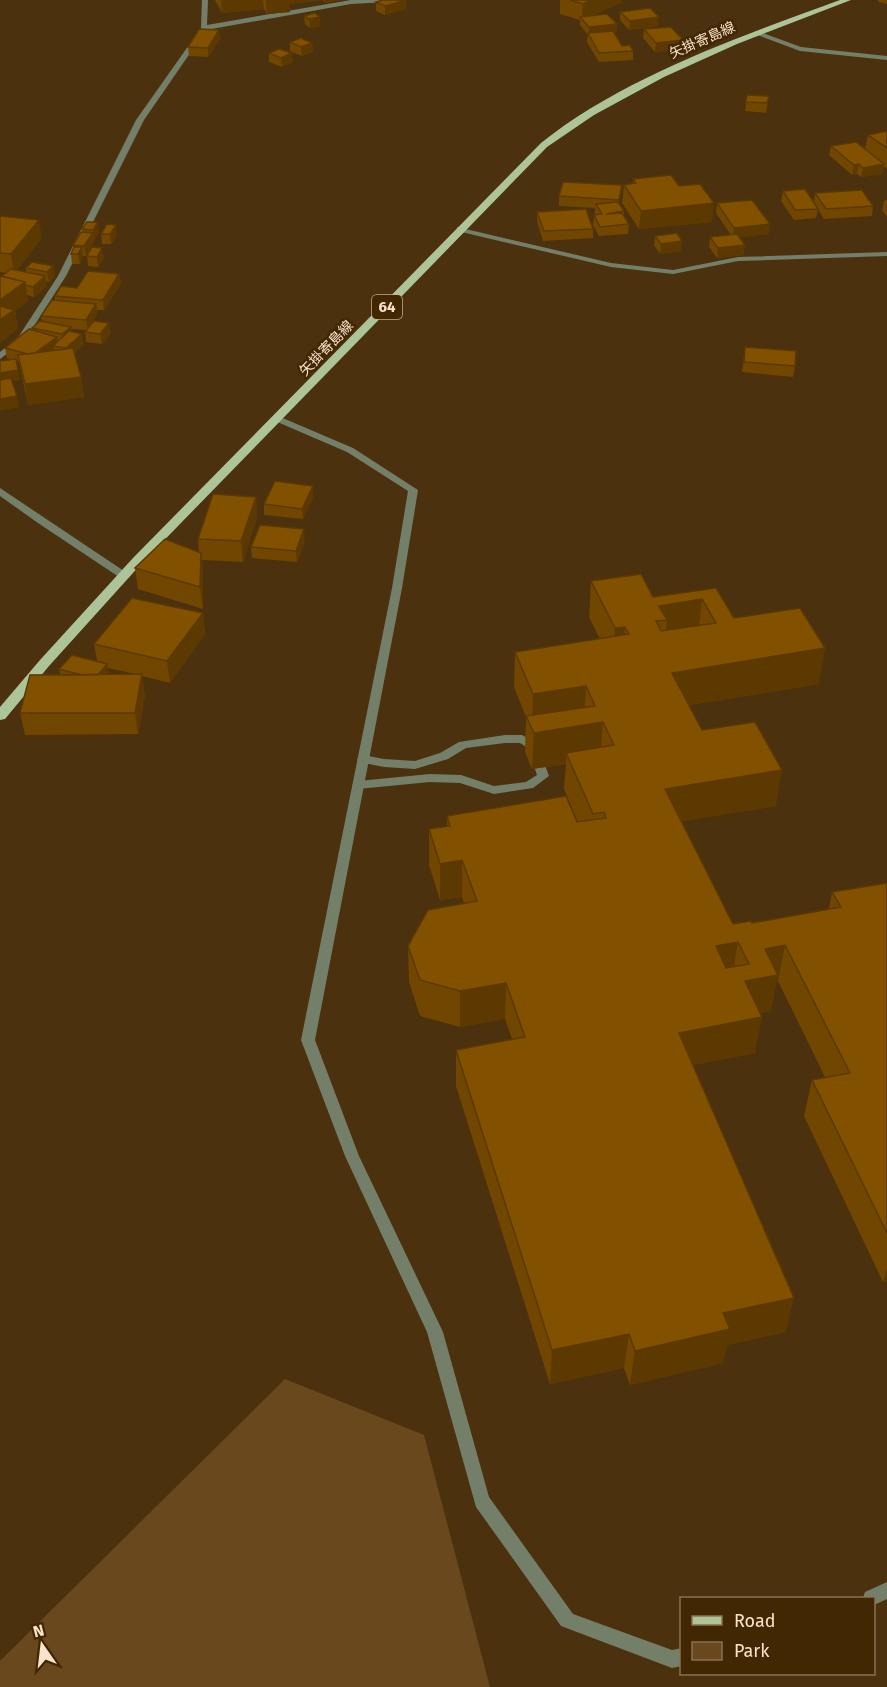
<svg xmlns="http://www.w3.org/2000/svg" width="887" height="1687" viewBox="0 0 887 1687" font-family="'Fira Sans','Noto Sans JP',sans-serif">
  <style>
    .green { fill: #69481e }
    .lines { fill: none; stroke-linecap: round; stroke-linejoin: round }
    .service { fill: #737f69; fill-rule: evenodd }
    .minor { fill: #737f69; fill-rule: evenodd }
    .primary { fill: #adc498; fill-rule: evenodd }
    .wall { fill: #704600; fill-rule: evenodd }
    .shaded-wall { fill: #5b3900 }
    .building { fill: #825100; stroke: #5b3900; stroke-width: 1.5; fill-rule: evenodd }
    .labels { text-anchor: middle; stroke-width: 5; stroke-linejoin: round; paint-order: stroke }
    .far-street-label { font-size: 14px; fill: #f9e3cc; stroke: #412702 }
    .shield { fill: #412702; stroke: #c2ab8f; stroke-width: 1.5 }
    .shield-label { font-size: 15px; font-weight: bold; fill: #f9e3cc }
  </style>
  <rect width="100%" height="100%" fill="#4c310e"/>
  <path class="green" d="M285,1379L424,1435L490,1687H0V1661Z"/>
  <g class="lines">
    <path class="service" d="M505,735H522L537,743L549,776L533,788L494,794L460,783L430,782L358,789L352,785L358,781L430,774L461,775L494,786L526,782L537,775L528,748L520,743H505L466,748L448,759L415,769L384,767L359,762L357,759L363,755L384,759L415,761L440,753L459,742Z"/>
    <path class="minor" d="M202,0H208L207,25L351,0H390L387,2L351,4L206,30L144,120L66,276L25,340L0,359V352L19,336L58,276L136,120L201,28Z
      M757,31L801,47L887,56V60L800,51L755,34V32Z
      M457,227L611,263L673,270L738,257L887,252V256L738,261L673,274L611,267L457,231Z
      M278,416L353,448L418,490L402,588L315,1040L359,1156L443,1332L489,1497L573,1614L672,1650L682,1648V1666L672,1668L561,1626L476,1507L427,1332L345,1156L301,1040L392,588L408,491L347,452L275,421V417Z
      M0,488L127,573V577H119L38,523L0,496Z
      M887,1582V1599L874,1605V1598H863L865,1592Z"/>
    <path class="primary" d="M840,0H851L737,44L664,77L594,115L547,147L142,563L49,666L5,719L0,720V707L40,660L133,558L541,143C623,77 741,36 840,0Z"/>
  </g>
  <path class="wall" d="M215,0H341L325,3L323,0L289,4L290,12L267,14L264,9L222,13Z
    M560,0H622V2L593,15L617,24L616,33H614L622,46L633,51V60L599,62L587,42L588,35L580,25V20L560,14Z
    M878,0H887V4L878,2Z
    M376,2L406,9L385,15L376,11Z
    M620,12L658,26L629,30L620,20Z
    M304,16L320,17V26L310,28L305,24Z
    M644,29L683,40L682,49L655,52L643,38Z
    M219,30L220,39L208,57L189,56L188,47Z
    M290,42L312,43L313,52L302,56L290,51Z
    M269,53L293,62L282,67L269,62Z
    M769,96L766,113L745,111L746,102Z
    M887,131V169L883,166L882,174L861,177L857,174L852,175L829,155L831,146L865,149L868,135Z
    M633,179L679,186L712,222L639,229L622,203L624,185L633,184Z
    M622,185L619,204L624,211V216L629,224L628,234L599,236L593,225L594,215H595V208L559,206V196Z
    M783,191L814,202L815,193L873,206L872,216L824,219L818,209L816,218L794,220L781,201Z
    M887,200V217L882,210L884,201Z
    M717,203L769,234L739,237L744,255L717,258L709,247L710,237L731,235L716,213Z
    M537,212L593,229V238L543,241L537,221Z
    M0,216L42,238L17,270L26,272V268L32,262L55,276L49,282L46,281L47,286L34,297L27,295L28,301L15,311L18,329L2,276L6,273L0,272Z
    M87,222L99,232L94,240V243L86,256H83L80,264H72L71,254L73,249V245L82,232V229Z
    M101,234L117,235L111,244H102Z
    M655,236L681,251L660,254L654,245Z
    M92,247L104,258L98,267L88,266L87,256Z
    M119,274L121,284L104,310H97V314L91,325L111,333L102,344L86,342L85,332L86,330L71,329L72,332L84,345L74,353L81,377L84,397L28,405L19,362L16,361L20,380L12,381L19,407L0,410L12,360L7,358L5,348L32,330V328L42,321L41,316L55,301V296Z
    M745,347L795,366L793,377L742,372Z
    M256,497L257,518L243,562L202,560L203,574V609L138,589L135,568L199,552L198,539Z
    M313,497L303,519L264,515V504Z
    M305,540L297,562L252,558L251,547Z
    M591,581L653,597L716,588L734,618L819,684L689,705L702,730L776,806L681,821L733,924L752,923L829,909L832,892L887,883V1281L883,1282L804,1116L812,1080L825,1077L778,981L776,982L771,1011L760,1013L755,1053L693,1065L786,1332L727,1345L723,1363L630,1385L624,1368L550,1384L456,1086V1050L512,1039L505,1019L460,1027L420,1016L409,982L408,946L464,903L462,897L440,900L429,865V829L447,826V816L578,822L564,789L566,764L532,769L525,752L526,717L514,687L515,652L600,639L589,617Z
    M203,613L205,634L170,683L142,676L145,696L138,734L25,735L20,713L61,675L59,669L97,661L94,644ZM108,668L135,674L109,675Z"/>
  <path class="shaded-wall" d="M221,0H263L264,9L222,13Z
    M266,0H323L289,4L290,12L267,14Z
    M325,0H341L325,3Z
    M406,0V9L385,15V6Z
    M591,0H622V2L583,20L582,19L583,4Z
    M320,17V26L310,28L309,19Z
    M659,17L658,26L629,30L630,21Z
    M617,24L616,33L589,36V27Z
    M219,30L220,39L208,57V48Z
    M683,40L682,49L655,52L656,43Z
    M312,43L313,52L302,56L301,47Z
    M292,53L293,62L282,67L281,58Z
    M859,164L857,174L852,175L854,165Z
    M884,164L882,174L861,177L863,168Z
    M714,203L712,222L639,229L641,211Z
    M39,220L42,238L14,274L11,254Z
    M98,222L99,232L94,240L93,230Z
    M770,224L769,234L733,238L734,228Z
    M116,225L117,235L111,244L110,234Z
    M93,233L94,243L86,256L84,246Z
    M682,241L681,251L660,254L661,244Z
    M745,245L744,255L717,258L718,248Z
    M82,247L83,257L80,264L78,254Z
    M102,248L104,258L98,267L97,257Z
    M53,266L55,276L49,282L47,272Z
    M119,274L121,284L104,310L103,300Z
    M45,276L47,286L34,297L33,287Z
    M25,282L28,301L15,311L18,329L0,343V300Z
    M96,304L97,314L88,330L86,320Z
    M109,323L111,333L102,344L100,334Z
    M71,327L72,338L64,345L62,334Z
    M82,334L84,345L68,359L66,348Z
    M57,337L58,347L53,346L54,351L32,355Z
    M18,370L20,380L0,383V373Z
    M81,377L84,397L28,405L25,384Z
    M17,396L19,407L0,410V399Z
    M313,486V497L303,519L302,509Z
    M256,497L257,518L243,562L241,541Z
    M304,529L305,540L297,562L296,551Z
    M201,553L203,574V609L200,587Z
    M702,599L698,634L665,640L667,620L659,606Z
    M203,613L205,634L170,683L167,661Z
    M625,627L622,662L612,664L615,628Z
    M825,648L819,684L668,708L672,673Z
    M107,664L109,675L95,678Z
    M142,674L145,696L138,734L135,713Z
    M586,686L584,722L532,730L533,694Z
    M603,722L600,758L566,753V764L532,769L534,733Z
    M782,770L776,806L661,825L665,789Z
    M462,860V897L440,900V864Z
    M738,942L732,978L710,982L716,946Z
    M785,945L778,981L776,982L771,1011L739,1017L745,981L765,949Z
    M506,983L505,1019L460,1027V991Z
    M762,1017L755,1053L675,1069L679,1033Z
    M887,1269V1281L883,1282Z
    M794,1298L786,1332L727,1345L723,1363L630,1385L635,1351L723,1313Z
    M629,1334L624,1368L550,1384L552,1350Z"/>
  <path class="building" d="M383,0H406L385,6L376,2Z
    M570,0H591L583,4Z
    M650,8L659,17L630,21L620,12Z
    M315,13L320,17L309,19L304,16Z
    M607,14L617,24L589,27L580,17Z
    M671,27L683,40L656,43L644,29Z
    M199,29L219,30L208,48L188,47Z
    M613,31L622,46L630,45L633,51L599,53L588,33Z
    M301,38L312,43L301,47L290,42Z
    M279,49L292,53L281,58L269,53Z
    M747,95L769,96L767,103L746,102Z
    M887,131V148L868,135Z
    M856,142L884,164L863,168L859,164L854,165L831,146Z
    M671,175L679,186L700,184L714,203L641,211L624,185L636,183L633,179Z
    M563,182L622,185L619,200L559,196Z
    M805,189L818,209L795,210L783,191Z
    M862,190L873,206L826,209L815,193Z
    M752,200L770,224L734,228L717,203Z
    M618,202L624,211L606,214L622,213L629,224L600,227L594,215L602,214L596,204Z
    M586,209L593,229L544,231L537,212Z
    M0,216L39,220L11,254L0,253Z
    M87,222H98L93,230L82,229Z
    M107,224L116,225L110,234H101Z
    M81,232L93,233L84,246L73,245Z
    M677,233L682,241L661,244L655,236Z
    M737,234L745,245L718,248L710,237Z
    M74,247H82L78,254H71Z
    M92,247L102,248L97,257L87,256Z
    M32,262L53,266L47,272L26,268Z
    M11,269L45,276L33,287L25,285V282L2,276Z
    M88,271L119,274L103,300L55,296L61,286L77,288Z
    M0,276L25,282L0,300Z
    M52,300L96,304L86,320L41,316Z
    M0,306L14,310L0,320Z
    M40,321L71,327L62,334L32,328Z
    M94,321L109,323L100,334L85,332Z
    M29,329L57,337L35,353L28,354L5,348Z
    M69,331L82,334L66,348L53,346Z
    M745,347L796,351L795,366L744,362Z
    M73,348L81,377L25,384L18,355Z
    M16,359L18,370L0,373V361Z
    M11,378L17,396L0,399V380Z
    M275,481L313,486L302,509L264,504Z
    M213,494L256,497L241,541L198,539Z
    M260,525L304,529L296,551L251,547Z
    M165,539L201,553L200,587L135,568Z
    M641,574L653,597L716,588L734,618L800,608L825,648L672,673L702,730L755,722L782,770L665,789L733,924L751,921L752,923L841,907L832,892L887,883V1233L812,1080L850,1073L785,945L765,949L778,975L745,981L762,1017L679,1033L794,1298L723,1313L730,1329L635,1351L629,1334L552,1350L456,1050L525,1037L506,983L460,991L420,980L408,946L428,910L477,901L462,860L440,864L429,829L450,826L447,816L566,796L577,822L606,818L604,812L593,814L566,753L614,745L603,722L534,733L526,716L595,706L586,686L533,694L515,652L629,634L625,627L615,628L591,581ZM702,599L716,623L661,631L656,621L667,620L659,606ZM738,942L749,964L726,968L716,946Z
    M132,598L203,613L167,661L94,644Z
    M72,655L107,664L98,675H82L59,669Z
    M142,674L135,713H20L30,675Z"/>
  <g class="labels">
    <g class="far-street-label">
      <text transform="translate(702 40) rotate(-24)" y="5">矢掛寄島線</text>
      <text transform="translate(326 348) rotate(-46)" y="5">矢掛寄島線</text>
    </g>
    <rect class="shield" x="372" y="295" width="30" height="24" rx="4.5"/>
    <g class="shield-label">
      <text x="387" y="312">64</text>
    </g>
  </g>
  <rect x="680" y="1597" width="195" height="78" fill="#412702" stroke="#8b7253" stroke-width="1.5"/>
  <rect x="692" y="1616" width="30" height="9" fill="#adc498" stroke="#8b7253" stroke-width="1.5"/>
  <text x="734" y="1627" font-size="18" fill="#f9e3cc">Road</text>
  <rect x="692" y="1642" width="30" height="18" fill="#69481e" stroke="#8b7253" stroke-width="1.5"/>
  <text x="734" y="1657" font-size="18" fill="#f9e3cc">Park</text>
  <g transform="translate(42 1645) rotate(346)" stroke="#412702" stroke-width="4.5" paint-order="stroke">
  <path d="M0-4.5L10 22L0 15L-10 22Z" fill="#f9e3cc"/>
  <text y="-9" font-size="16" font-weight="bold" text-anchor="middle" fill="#f9e3cc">N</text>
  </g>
</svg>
